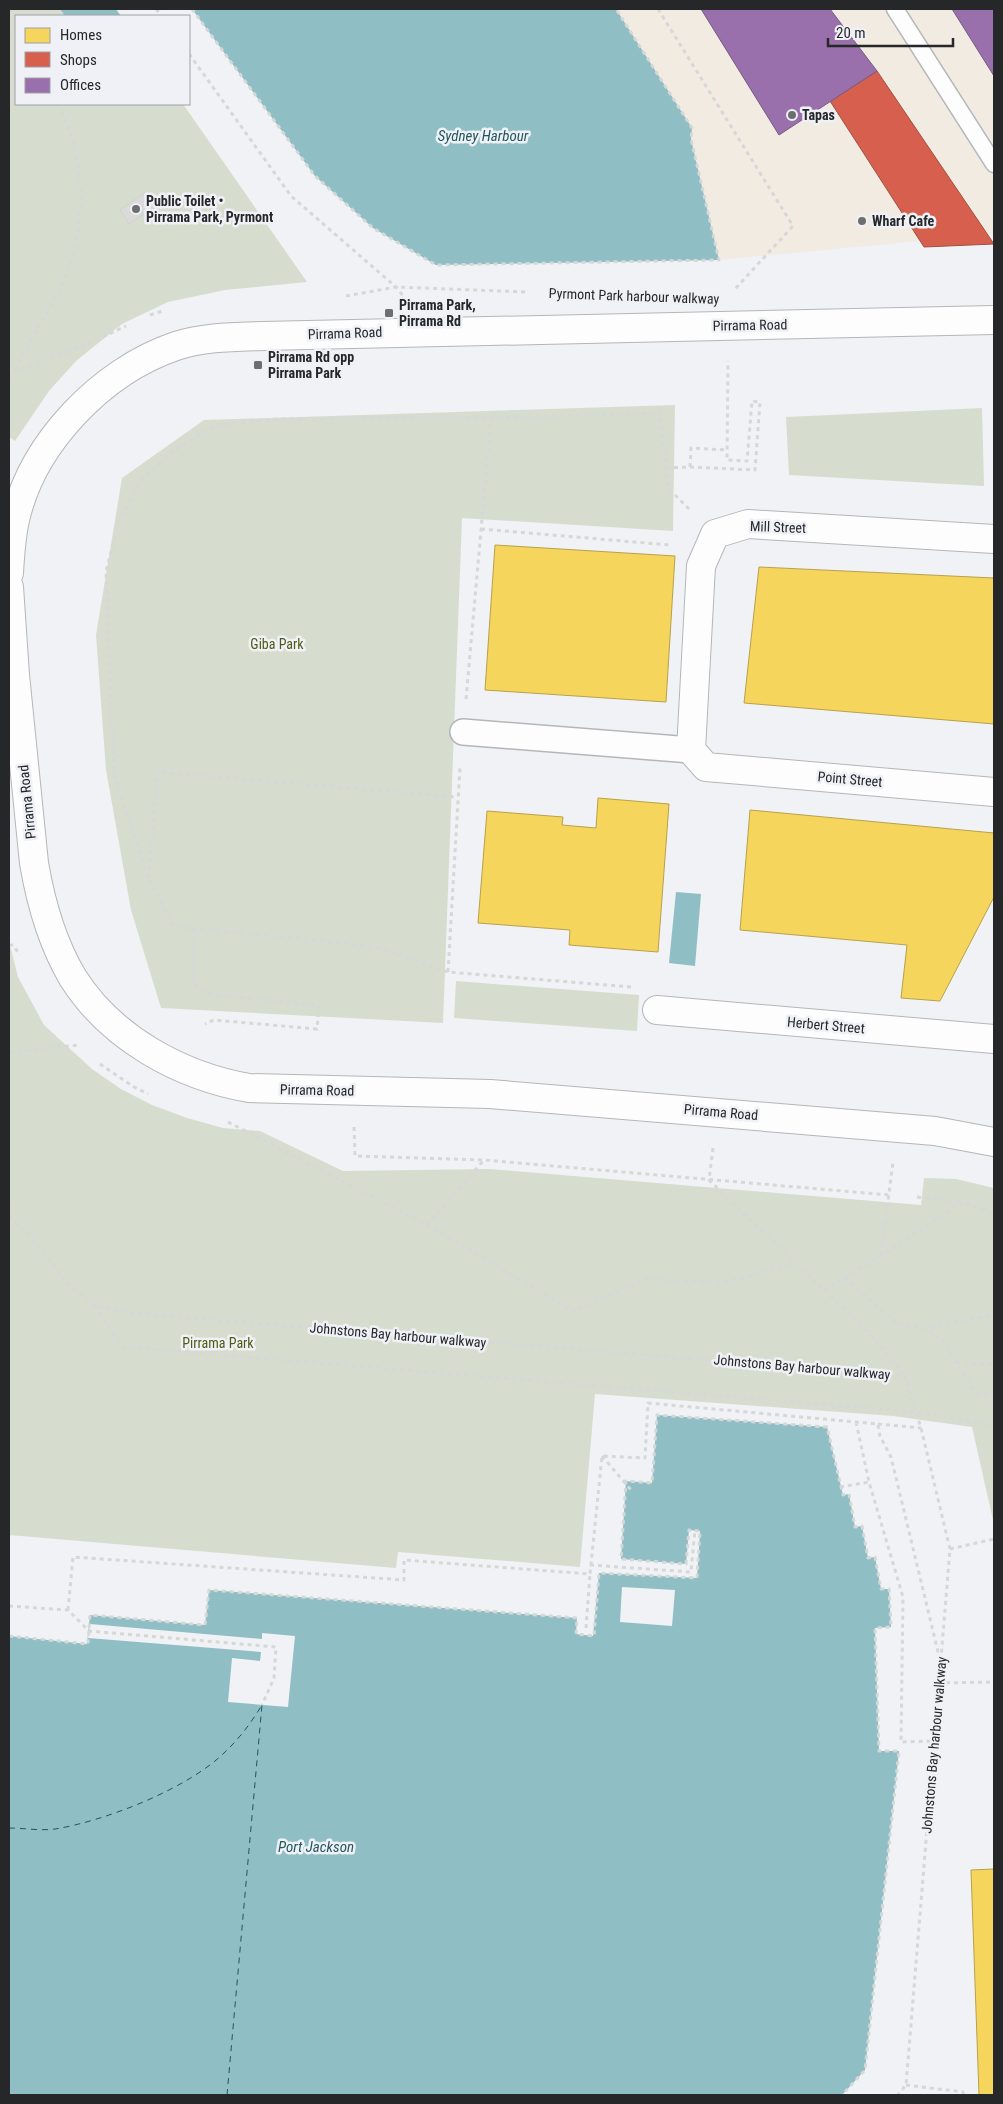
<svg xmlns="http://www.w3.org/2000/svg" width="1003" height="2104" viewBox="0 0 1003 2104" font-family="'Roboto Condensed',sans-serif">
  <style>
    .commercial { fill: #f2ebe2 }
    .green { fill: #d7ddce }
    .water { fill: #90bec5 }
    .pier { fill: #f0f2f5 }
    .homes { fill: #f6d55c; stroke: #b8a14d }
    .shops { fill: #d6604d; stroke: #a14f42 }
    .offices { fill: #9970ab; stroke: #765a84 }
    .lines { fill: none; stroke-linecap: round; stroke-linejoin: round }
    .ferry { stroke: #1f575e; stroke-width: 1; stroke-dasharray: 6 5; stroke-linecap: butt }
    .building { fill: #dadadb; stroke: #d1d1d1 }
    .service-casing { stroke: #b4b6b7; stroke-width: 19 }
    .pedestrian-casing { stroke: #b4b6b7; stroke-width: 28 }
    .minor-casing { stroke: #b4b6b7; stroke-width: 30 }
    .path { stroke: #d6d7d7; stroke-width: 3; stroke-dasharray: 4 4; stroke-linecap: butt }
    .service { stroke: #fdfdfe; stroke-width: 16 }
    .pedestrian { stroke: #fdfdfe; stroke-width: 25 }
    .minor { stroke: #fdfdfe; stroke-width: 28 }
    .poi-dot { fill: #6d6e70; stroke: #eff1f6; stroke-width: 2 }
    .labels { text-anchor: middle; stroke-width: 5; stroke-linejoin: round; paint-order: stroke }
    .poi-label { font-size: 14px; font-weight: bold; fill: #262729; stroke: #eff1f6; text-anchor: start }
    .street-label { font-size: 14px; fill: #262729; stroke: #eff1f6 }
    .park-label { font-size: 14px; fill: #4c5c12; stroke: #eff1f6 }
    .water-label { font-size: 15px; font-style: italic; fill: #1f575e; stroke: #eff1f6 }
  </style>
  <rect width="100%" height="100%" fill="#f0f2f5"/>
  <path class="commercial" d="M616,9H994V234L719,260L691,139L692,128Z"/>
  <path class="green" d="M9,9H60L65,16H16V104H183L307,282L225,290L168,302L122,324L76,361L49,391L15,441L9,437Z
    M675,405L673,531L462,518L443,1023L161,1008L131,910L106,770L96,635L122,478L204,420Z
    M982,408L984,486L789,475L786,417Z
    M9,941L18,977L44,1025L92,1069L121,1089L152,1105L187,1118L223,1128L260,1131L343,1171L490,1169L921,1205L924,1178L956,1179L994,1188V1566L993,1520L972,1427L893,1416L595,1394L580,1567L398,1552L396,1568L9,1535Z
    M456,981L639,995L637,1031L454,1018Z"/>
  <path class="water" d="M60,9H116L121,16H65Z
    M192,9H616L692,128L691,139L719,260L436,265L373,228L315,176Z
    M676,892L701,894L695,966L669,963Z
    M657,1415L827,1427L843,1495L849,1494L855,1527L862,1526L868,1558L875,1557L881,1589H889L891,1627L875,1628L879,1751H899L865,2070L842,2095H9V1636L87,1644L90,1615L205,1625L209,1590L577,1618L576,1634L593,1636L599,1573L697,1578L700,1531L689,1530L686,1564L621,1559L626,1481L652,1483Z"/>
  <path class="pier" d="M622,1587L675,1590L672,1626L620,1622Z
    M90,1624L262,1639V1633L295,1636L288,1707L228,1702L232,1658L260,1661L261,1652L88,1638Z"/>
  <path class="homes" d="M495,545L675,556L666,702L485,690Z
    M759,567L994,578V724L744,703Z
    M598,798L669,804L658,952L569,945L570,930L478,923L487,811L563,817L562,825L596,828Z
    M750,810L994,833V897L940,1001L901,998L907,945L740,930Z
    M994,1869V2095H979L971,1870Z"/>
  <path class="shops" d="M877,71L994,244L924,247L830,101Z"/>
  <path class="offices" d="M701,9H830L877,71L779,135Z
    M952,9H994V76Z"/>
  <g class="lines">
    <path class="ferry" d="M9,1828C23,1828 40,1831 55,1829C105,1821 187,1789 224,1753C239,1739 251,1723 262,1705
      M227,2095L262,1705"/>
  </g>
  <path class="building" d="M143,194L152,208L129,224L120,210Z"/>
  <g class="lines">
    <g class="service-casing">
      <path id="service" d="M895,9L994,164"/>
    </g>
    <g class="pedestrian-casing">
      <path id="pedestrian" d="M463,732L691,750"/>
    </g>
    <g class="minor-casing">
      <path id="minor" d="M994,539L748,524L715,534L701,566L691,750L706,767L994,792
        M9,573C10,555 11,538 15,520C32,443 102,371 176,346C203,337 234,337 263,336L994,320
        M9,587L15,675L34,863C41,904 52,943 73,978C111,1038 180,1076 249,1088L490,1094L935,1131L994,1142
        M657,1010L994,1039"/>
    </g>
    <path class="path" d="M156,9L162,16
      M192,9L315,176L373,228L436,265L719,260L691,139L692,128L616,9
      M658,9L793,226L735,289
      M9,36L16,41
      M189,54L291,196L396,287L404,297
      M346,296L396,287L526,292
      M150,315L165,310
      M16,370C22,357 28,345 35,332C43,318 53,304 60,289C88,229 87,163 58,104
      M9,379L15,371L83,346L126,326
      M690,467L691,448L727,450
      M666,468L690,467L755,470L760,402L752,401L747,461L727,460L728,361
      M481,529L670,545
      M466,699L491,418
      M149,878L157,772L457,797
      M193,929L194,985L213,995L319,1005L317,1029L214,1020L205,1024
      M9,945H13L20,955
      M448,972L460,767
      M631,987L448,972L380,948L307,939L174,927L149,880L114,774L106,571L119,522L140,481L174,450L217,425L278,419L491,418L660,413L668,488L689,509
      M9,1052L79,1045
      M100,1064L134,1087L148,1094
      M228,1122L427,1225L573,1311L646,1279L723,1283L794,1263
      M354,1127L355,1156L484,1160L889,1195
      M713,1148L709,1180L870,1334L905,1375
      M917,1197L961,1202
      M9,1198L11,1218
      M9,1217L29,1235L71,1287L95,1305L130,1313L905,1376L921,1428L950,1549L906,2085L898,2095
      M427,1225L484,1160
      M881,1255L893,1162
      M845,1277L896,1323L928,1329L942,1324L994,1315
      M824,1290L881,1256L963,1202L994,1214
      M95,1306L122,1347L917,1412L994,1425
      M929,1330L947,1344L955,1362L977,1394L994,1395
      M956,1362L994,1365
      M856,1422L869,1482L903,1597L901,1742L934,1741
      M878,1424L921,1428
      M602,1456L631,1490
      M840,1487L869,1482
      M950,1549L994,1539
      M590,1565L691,1572L695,1530
      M9,1606L68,1610L89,1631L276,1647L274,1678L262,1705
      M68,1610L73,1557L404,1580V1560L590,1574L602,1456L645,1458L648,1403L878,1424L880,1436L891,1457L939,1656
      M586,1628L590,1574
      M9,1636L88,1644L90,1615L205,1625L209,1590L577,1618L576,1634L594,1636L599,1573L697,1578L700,1531L689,1530L686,1564L621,1559L626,1481L652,1483L657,1415L827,1427L843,1495L849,1494L855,1527L862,1526L868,1558L875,1557L881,1589H889L891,1627L875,1628L879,1751H899L865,2070L842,2095
      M938,1683L994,1682
      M906,2085L963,2092V2095"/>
    <use href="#service" class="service"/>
    <use href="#pedestrian" class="pedestrian"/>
    <use href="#minor" class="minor"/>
  </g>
  <g class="poi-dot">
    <circle cx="792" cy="115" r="5"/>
    <circle cx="136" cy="209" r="5"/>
    <circle cx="862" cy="221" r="5"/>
    <rect x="384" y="308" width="10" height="10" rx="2.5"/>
    <rect x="253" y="360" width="10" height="10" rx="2.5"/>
  </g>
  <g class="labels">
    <g class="poi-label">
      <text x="802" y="120">Tapas</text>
      <text x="146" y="206">Public Toilet •<tspan x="146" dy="16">Pirrama Park, Pyrmont</tspan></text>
      <text x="872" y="226">Wharf Cafe</text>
      <text x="399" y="310">Pirrama Park,<tspan x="399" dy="16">Pirrama Rd</tspan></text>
      <text x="268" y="362">Pirrama Rd opp<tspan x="268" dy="16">Pirrama Park</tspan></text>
    </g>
    <g class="street-label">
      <text transform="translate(634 296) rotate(2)" y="5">Pyrmont Park harbour walkway</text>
      <text transform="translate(750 325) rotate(-1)" y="5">Pirrama Road</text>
      <text transform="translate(345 333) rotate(-2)" y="5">Pirrama Road</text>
      <text transform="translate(778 527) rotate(2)" y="5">Mill Street</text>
      <text transform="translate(850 779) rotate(5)" y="5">Point Street</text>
      <text transform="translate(27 802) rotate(-96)" y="5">Pirrama Road</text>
      <text transform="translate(826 1025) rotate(5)" y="5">Herbert Street</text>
      <text transform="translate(317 1090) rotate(1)" y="5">Pirrama Road</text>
      <text transform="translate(721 1112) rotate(5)" y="5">Pirrama Road</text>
      <text transform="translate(398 1335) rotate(5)" y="5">Johnstons Bay harbour walkway</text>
      <text transform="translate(802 1367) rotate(5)" y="5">Johnstons Bay harbour walkway</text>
      <text transform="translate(934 1745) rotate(-85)" y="5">Johnstons Bay harbour walkway</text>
    </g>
    <g class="park-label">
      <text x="277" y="649">Giba Park</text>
      <text x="218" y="1348">Pirrama Park</text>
    </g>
    <g class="water-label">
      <text x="483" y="141">Sydney Harbour</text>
      <text x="316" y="1852">Port Jackson</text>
    </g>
  </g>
  <rect width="1003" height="2104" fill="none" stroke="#262729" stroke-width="20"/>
  <rect x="15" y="15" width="175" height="90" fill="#eff1f6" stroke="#9fa0a4"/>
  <rect x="25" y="28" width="25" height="15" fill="#f6d55c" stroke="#9fa0a4"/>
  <text x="60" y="40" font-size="15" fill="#262729">Homes</text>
  <rect x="25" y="52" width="25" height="15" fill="#d6604d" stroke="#9fa0a4"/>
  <text x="60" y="65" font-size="15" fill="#262729">Shops</text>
  <rect x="25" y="78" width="25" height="15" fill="#9970ab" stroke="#9fa0a4"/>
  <text x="60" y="90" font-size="15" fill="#262729">Offices</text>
  <path d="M828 38v8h125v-8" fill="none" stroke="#262729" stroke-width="2.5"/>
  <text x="836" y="38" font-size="15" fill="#262729" stroke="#eff1f6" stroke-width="4" paint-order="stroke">20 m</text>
</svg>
